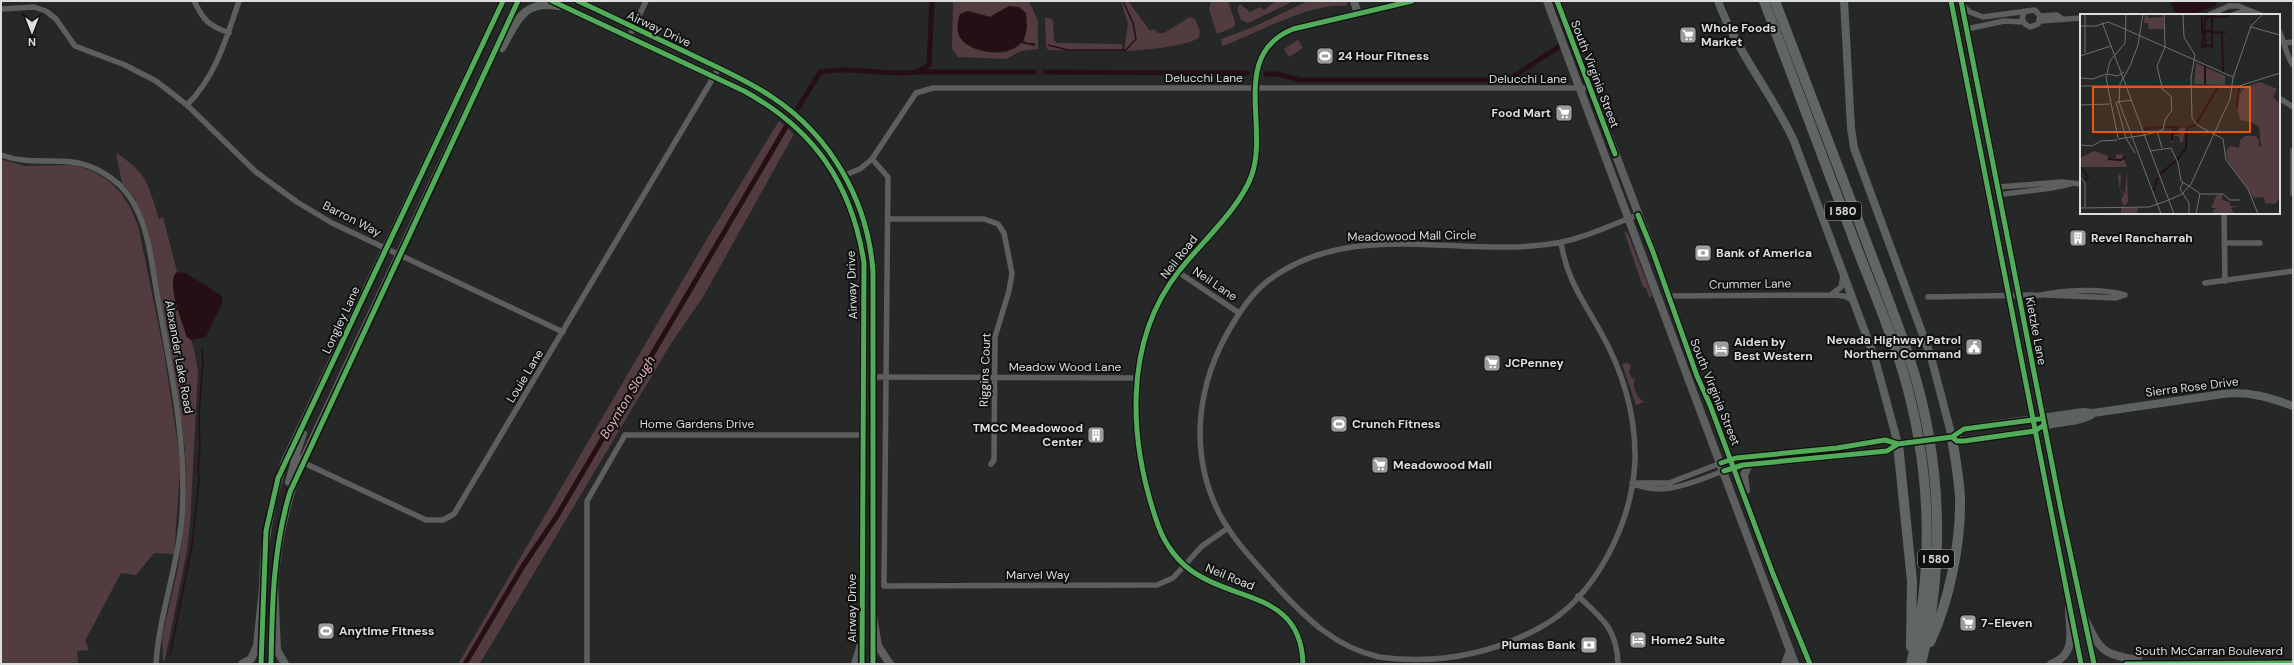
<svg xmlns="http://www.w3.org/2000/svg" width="2294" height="665" viewBox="0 0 2294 665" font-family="'DM Sans',sans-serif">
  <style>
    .green { fill: #533c40; fill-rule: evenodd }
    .water { fill: #250f15 }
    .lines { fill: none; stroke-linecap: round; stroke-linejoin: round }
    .stream { stroke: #250f15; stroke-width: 1.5 }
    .canal { stroke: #250f15; stroke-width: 5 }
    .street { stroke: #5c5f5d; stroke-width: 5.5 }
    .secondary { stroke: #5d625f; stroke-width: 8 }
    .primary { stroke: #5c5f5d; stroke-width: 8 }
    .highway { stroke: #626663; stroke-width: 10 }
    .cycleway-casing { stroke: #0f1110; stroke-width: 8 }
    .cycleway { stroke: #51ab58; stroke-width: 5 }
    .labels { text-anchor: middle; stroke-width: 4; stroke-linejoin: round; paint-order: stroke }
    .shield { fill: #0f1110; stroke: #9ea0a0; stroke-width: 1 }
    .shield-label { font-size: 11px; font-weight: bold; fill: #dcdedd }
    .poi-label { font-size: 12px; font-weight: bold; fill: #dcdedd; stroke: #0f1110; text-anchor: start }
    .street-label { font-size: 12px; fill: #dcdedd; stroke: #0f1110 }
    .water-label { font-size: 13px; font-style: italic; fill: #e9aeb9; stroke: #0f1110 }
    .inset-river { fill: none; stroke: #250f15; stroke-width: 2 }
    .inset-road { fill: none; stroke: #6f7170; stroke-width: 1 }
    .view { fill: #e8590c; fill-opacity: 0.15; stroke: #e8590c; stroke-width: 2 }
    .inset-edge { fill: none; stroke: #dcdedd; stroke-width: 2 }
  </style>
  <rect width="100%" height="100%" fill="#262827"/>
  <path class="green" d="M953,1H1029L1038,21V49L1021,51L1006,59L958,57L952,49ZM1009,6L1027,26L1024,40L1026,43H1035V46L1021,43C1005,61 971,52 958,35L968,11L990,17Z
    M1121,1H1128L1150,31L1154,29L1158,33H1164L1190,17L1195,19L1200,31L1199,37C1191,46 1138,51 1124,51L1128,24Z
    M1211,1H1228L1235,22L1234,27L1217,34L1209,9Z
    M1276,1H1294L1248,23L1241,20L1237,9L1240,4L1250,12L1260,7L1264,10Z
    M1308,1H1348L1346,6C1310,2 1256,34 1222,46L1221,39L1251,28Z
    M1045,18H1050L1053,20L1054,40L1056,43L1122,44V51L1048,50L1046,47Z
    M1298,40L1303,48L1289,57L1284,49Z
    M779,121L794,134L703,297L672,342L482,660L479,664H458L708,237Z
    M116,153C148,173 148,185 159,219L163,217L177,272L174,275L177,307L187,337L191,340L194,349L198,371L190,524L187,550L165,660L163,661L162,637L178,568L184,524L186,486L185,450L173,367L148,232L135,199L122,183Z
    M1,159L24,166L76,165L92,171L109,181L121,193L130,207L138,225L164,352L178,445L180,472L174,554L154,553L136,575L121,573L85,641L89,650L77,651L78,664H1Z
    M1624,231L1628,234L1652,295L1650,298L1646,288L1643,287Z
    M1628,363L1631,366L1629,372L1632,379L1635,378C1632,386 1636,398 1644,402L1636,405L1622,364Z"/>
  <path class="water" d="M2170,1H2217L2215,6L2191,15H2176Z
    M1009,6L1019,7L1026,13C1027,22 1028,33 1023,40C1011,59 966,54 959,35C956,28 958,20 960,14L968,11L990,17Z
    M177,272L186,273L222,296V304L206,337L191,340L187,337C183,324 165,282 177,272Z"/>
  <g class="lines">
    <path class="stream" d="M1022,42L1034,45
      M1048,45L1068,50H1126L1136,39L1133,23L1123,1
      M170,655L192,545L199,480L198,467L200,448L199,414L203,361L202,349"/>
    <path class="canal" d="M918,72H1034
      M1045,72L1247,73
      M1266,74H1277L1301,80H1508L1560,46
      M798,108L820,72C852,66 884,76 916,72C920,71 925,67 929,65L932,1
      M465,664L523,566L557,516L786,127"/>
    <path class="street" d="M194,1C204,21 208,25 229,33
      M1962,5L1970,12L1983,17L2035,10L2040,16L2038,24L2030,27L2025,24L2022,19L2024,13
      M1,9L34,7L46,11L56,19L75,46L125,65L156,81L187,105L256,172L297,202L332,223L563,332
      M2209,15L2229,6H2238L2261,15
      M2232,15L2247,10
      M2040,16L2057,15L2061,18
      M2040,21L2081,18
      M1967,29L2004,21L2023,22
      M2279,31C2285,42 2286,56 2293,65
      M629,37L646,1
      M2285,43L2293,42
      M2279,98L2293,107
      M187,105C216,76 226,39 239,1
      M2293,150V194
      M1,155C42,170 69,148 111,178C124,187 133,200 139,214C151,242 153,275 159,305C172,376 187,445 182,517C178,567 159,614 156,664
      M872,159L888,177L884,586L1157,585L1173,578L1202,546L1228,528
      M845,175L860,169L872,159L916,93L933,88H1589
      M1998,187L2062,182L2081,184
      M1999,195C2023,191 2047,190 2070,184
      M2224,213L2225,281
      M888,219H984L998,224L1004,233L1012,273L1009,291L995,337L994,460L991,464
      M1561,242C1566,277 1582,299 1599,329C1622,369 1636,415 1635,461C1632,523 1596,597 1541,627C1490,655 1437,665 1379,657C1335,647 1307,619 1278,588C1257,564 1234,542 1219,513C1188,451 1197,383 1232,325C1242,308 1253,292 1269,280C1354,216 1466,261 1562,242C1588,237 1613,224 1638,215
      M2224,243H2260
      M1178,272L1239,313
      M2205,283L2293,271
      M1832,294L1841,287L1843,276
      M2046,295L2116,298L2125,295
      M1668,296L1832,295L1845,296L1853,301
      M1928,297L2041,295C2065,290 2102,288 2125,295
      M872,377L1137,378
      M302,462L426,520H443L454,514L719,68
      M1632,483C1664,498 1694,481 1724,471
      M1632,483H1669L1721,463
      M1578,596C1603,619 1617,629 1618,664
      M587,664V501L625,435H863"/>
    <path class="secondary" d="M552,1L744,91C814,129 852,184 864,263L862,664
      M578,1C615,18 651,36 688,53C716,67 745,79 772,97C831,136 868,201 873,272V664
      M1354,1L1358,14
      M1718,1C1736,51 1772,93 1794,141L1875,359L1898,444
      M1844,1L1851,128L1854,148L1931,357L1952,437
      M1951,1L2081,664
      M1961,1L2062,515L2094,664
      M502,48C517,22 522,0 558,6
      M1952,437L1963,441L2035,431C2052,419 2074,425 2091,415
      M288,455L293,458L294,464L289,482
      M301,461L297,459L296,454L303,434
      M1721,463L1736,458L1837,448L1885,440L1898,444
      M1724,471L1743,465L1887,451L1898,444L1952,437L1964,429L2083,412L2093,413L2223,394C2248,391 2269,397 2293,406
      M274,587C277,543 285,503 302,462L518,1
      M263,594C263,548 268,505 285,461L503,1
      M261,664L262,628
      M271,664L272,619
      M1303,664C1301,595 1242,602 1198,575C1179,564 1165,545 1158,525C1129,443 1122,343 1179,271C1200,244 1239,209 1251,177C1270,128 1229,55 1293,29L1412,1"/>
    <path class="primary" d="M1547,1L1795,664
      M1557,1L1653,252L1697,376L1710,405L1773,574L1810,664
      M1746,490L1744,475L1749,464
      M274,580L277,650L285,664
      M873,616L878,646L890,664
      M2084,617C2100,650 2101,654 2138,660
      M242,664L251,659L257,646L263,588
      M855,664L862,641
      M1785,664L1790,650
      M2051,664C2078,654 2069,631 2069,607
      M2126,664L2293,663"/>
    <path class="highway" d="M1764,1C1794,79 1823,157 1852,235C1869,281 1889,326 1903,372C1931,466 1935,569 1911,664
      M1775,1C1803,75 1831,149 1859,222C1877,271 1897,319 1913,369C1942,464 1945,567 1921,664
      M1898,444L1912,581L1911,647
      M1930,642C1949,602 1961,543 1960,498C1959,478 1955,458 1952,437"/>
    <g class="cycleway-casing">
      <path id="cycleway" d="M552,1L744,91C814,129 852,184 864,263L862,664
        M578,1C615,18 651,36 688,53C716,67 745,79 772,97C831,136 868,201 873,272V664
        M1557,1L1615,154
        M1951,1L2081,664
        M1961,1L2062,515L2094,664
        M1638,215L1653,252L1697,376L1710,405L1773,574L1810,664
        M1952,437L1957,441H1964L2035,431L2041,427
        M1721,463L1736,458L1837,448L1885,440L1898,444
        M1724,471L1743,465L1887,451L1898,444L1952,437L1964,429L2039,419
        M261,664L266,531L278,478L503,1
        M271,664C272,606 273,548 290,492L518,1
        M1303,664C1301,595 1242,602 1198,575C1179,564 1165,545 1158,525C1129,443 1122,343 1179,271C1200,244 1239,209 1251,177C1270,128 1229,55 1293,29L1412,1
        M2126,664L2293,663"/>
    </g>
    <use href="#cycleway" class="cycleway"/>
  </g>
  <defs>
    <g id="supermarket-square" transform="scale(0.9)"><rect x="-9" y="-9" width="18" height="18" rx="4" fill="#9c9e9d" stroke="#0f1110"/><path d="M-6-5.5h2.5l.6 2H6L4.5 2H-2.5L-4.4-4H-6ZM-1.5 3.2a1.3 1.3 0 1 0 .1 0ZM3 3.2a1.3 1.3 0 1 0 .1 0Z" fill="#fff"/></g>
    <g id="stadium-square" transform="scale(0.9)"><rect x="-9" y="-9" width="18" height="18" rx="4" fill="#9c9e9d" stroke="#0f1110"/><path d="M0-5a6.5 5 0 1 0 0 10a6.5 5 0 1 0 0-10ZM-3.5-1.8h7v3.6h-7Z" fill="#fff"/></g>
    <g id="building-square" transform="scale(0.9)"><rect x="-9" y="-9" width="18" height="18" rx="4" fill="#9c9e9d" stroke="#0f1110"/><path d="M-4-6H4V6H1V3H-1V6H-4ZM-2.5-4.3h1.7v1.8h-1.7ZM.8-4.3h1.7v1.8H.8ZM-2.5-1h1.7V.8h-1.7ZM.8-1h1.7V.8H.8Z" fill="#fff"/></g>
    <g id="bank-square" transform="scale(0.9)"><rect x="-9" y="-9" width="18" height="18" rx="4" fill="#9c9e9d" stroke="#0f1110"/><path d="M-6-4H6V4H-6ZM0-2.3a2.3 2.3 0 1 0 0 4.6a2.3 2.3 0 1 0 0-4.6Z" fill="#fff"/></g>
    <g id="civic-square" transform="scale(0.9)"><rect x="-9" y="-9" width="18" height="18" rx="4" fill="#9c9e9d" stroke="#0f1110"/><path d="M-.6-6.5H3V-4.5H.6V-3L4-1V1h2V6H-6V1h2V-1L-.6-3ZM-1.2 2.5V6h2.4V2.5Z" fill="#fff"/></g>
    <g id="hotel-square" transform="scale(0.9)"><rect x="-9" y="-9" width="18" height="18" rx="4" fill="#9c9e9d" stroke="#0f1110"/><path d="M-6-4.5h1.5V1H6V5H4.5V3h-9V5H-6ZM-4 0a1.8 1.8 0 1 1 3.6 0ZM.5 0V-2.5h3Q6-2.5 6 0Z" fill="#fff"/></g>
  </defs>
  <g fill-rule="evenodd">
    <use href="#supermarket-square" x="1688" y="35"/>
    <use href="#stadium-square" x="1325" y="56"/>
    <use href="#supermarket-square" x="1564" y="113"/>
    <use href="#building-square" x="2078" y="238"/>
    <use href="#bank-square" x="1703" y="253"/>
    <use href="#civic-square" x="1974" y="347"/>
    <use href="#hotel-square" x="1721" y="349"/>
    <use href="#supermarket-square" x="1492" y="363"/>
    <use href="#stadium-square" x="1339" y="424"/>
    <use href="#building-square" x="1096" y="435"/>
    <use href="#supermarket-square" x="1380" y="465"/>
    <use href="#supermarket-square" x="1968" y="623"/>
    <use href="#stadium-square" x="326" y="631"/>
    <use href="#hotel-square" x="1638" y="640"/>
    <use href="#bank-square" x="1589" y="645"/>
  </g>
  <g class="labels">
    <g class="shield">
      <rect x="1825" y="202" width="36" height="18" rx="3"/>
      <rect x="1918" y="550" width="36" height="18" rx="3"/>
    </g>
    <g class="shield-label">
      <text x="1843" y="215">I 580</text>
      <text x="1936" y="563">I 580</text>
    </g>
    <g class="poi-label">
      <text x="1701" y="32">Whole Foods<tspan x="1701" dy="14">Market</tspan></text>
      <text x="1338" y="60">24 Hour Fitness</text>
      <text x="1551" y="117" text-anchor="end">Food Mart</text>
      <text x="2091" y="242">Revel Rancharrah</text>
      <text x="1716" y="257">Bank of America</text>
      <text x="1961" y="344" text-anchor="end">Nevada Highway Patrol<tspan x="1961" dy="14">Northern Command</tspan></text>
      <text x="1734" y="346">Aiden by<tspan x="1734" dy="14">Best Western</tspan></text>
      <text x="1505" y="367">JCPenney</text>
      <text x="1352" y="428">Crunch Fitness</text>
      <text x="1083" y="432" text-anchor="end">TMCC Meadowood<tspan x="1083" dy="14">Center</tspan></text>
      <text x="1393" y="469">Meadowood Mall</text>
      <text x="1981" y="627">7-Eleven</text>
      <text x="339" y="635">Anytime Fitness</text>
      <text x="1651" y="644">Home2 Suite</text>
      <text x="1576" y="649" text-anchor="end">Plumas Bank</text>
    </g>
    <g class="street-label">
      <text transform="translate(659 29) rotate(25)" y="4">Airway Drive</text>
      <text transform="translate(1595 74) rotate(69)" y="4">South Virginia Street</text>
      <text x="1204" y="82">Delucchi Lane</text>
      <text x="1528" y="83">Delucchi Lane</text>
      <text transform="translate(352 219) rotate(27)" y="4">Barron Way</text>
      <text transform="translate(1412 236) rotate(-1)" y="4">Meadowood Mall Circle</text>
      <text transform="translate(1179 257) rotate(-52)" y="4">Neil Road</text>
      <text transform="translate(1215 284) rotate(34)" y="4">Neil Lane</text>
      <text transform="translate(1750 284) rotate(-1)" y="4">Crummer Lane</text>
      <text transform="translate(852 285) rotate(-92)" y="4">Airway Drive</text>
      <text transform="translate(341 320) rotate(-65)" y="4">Longley Lane</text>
      <text transform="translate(2036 331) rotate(79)" y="4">Kietzke Lane</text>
      <text transform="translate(179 357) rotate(80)" y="4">Alexander Lake Road</text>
      <text x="1065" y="371">Meadow Wood Lane</text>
      <text transform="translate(985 370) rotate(-88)" y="4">Riggins Court</text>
      <text transform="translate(525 376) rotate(-59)" y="4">Louie Lane</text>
      <text transform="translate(2192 387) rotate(-7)" y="4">Sierra Rose Drive</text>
      <text transform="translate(1715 392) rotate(68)" y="4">South Virginia Street</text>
      <text x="697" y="428">Home Gardens Drive</text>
      <text x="1038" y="579">Marvel Way</text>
      <text transform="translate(1230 577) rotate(22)" y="4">Neil Road</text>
      <text transform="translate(852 608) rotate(-90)" y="4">Airway Drive</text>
      <text x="2209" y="655">South McCarran Boulevard</text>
    </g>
    <g class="water-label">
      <text transform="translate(627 397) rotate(-59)" y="5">Boynton Slough</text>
    </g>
  </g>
  <g transform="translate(2080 14)">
    <rect width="200" height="200" fill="#262827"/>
    <path d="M65,0L69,4L83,3L84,15H69L68,9H64ZM116,49L145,62V71L114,70ZM180,68L197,75L193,83L200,89V184L195,190L185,189L184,183L174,184L148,147L146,138L150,132L159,134L160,126L165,122H176L179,127L178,132H181L179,113L171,108L160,106L157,93V82L159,73L160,80L165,73ZM105,114L103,128H90L92,124L94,128L100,127L99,122H94V121L101,120L98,115H94L93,118L88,116ZM14,137L28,142V144H36V141L42,140L47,153H0V144ZM47,158L48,188L44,192L41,186L44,180L40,177L38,163L39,161L41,160L40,176L45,180ZM137,181H142V186L150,188V192H158L151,194L154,200H131L136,194H131ZM41,193L58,194V197L54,200H41Z" fill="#533c40"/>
    <path class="inset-river" d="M126,1L124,18L132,17M124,3H147L149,0M124,18L122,33L132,31M132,18L145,19M125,19L126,33M122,20V0M142,20L143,59M132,34V0M125,52V70M157,94L159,74M116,110L138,73M85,113H99M63,115L83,113M92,127V116L98,115M28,145L41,146L46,143M97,146L106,134L107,114L116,111M0,152L8,163L5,167M80,160L96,147M73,176L78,164"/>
    <path class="inset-road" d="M103,0L104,23L115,41L111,64L112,104L117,111L143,125L146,146L168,175L178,200M22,8L94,200M0,12H16L28,8L38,12M38,12L153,63M171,13L200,21M5,39V0M0,42L31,32M52,48L40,70L39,88L81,200M51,49L58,31L63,0M27,60L38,62L44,58M0,64L13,65L26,60M81,69L77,52L85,33L84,0M0,72H159L200,59M36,88L46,124M37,88L52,86M0,91L30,90M77,117L82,134M65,121L83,116L85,106L92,96L91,82L82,75L81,68M38,124L26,64L30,47L45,29L46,0M46,124L55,139M38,125L65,121M0,131L12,132L21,127L37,126M70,137L91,134L98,149L101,167L121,180H143L150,186H160M0,163L5,169V193M103,168L100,175L109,189V200M89,186L102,180L111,170L150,85L153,64L171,12L183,0M0,194L69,193L89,186M116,200L120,179"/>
    <path class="view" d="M13,73H170V118H13Z"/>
    <rect width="200" height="200" class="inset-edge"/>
  </g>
  <rect width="2294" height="665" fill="none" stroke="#dcdedd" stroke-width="4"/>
  <g transform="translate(32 32) rotate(180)" stroke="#0f1110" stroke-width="3" paint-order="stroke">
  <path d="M0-3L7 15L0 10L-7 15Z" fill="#dcdedd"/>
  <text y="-6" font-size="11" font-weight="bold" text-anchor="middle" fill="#dcdedd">N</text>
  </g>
</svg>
